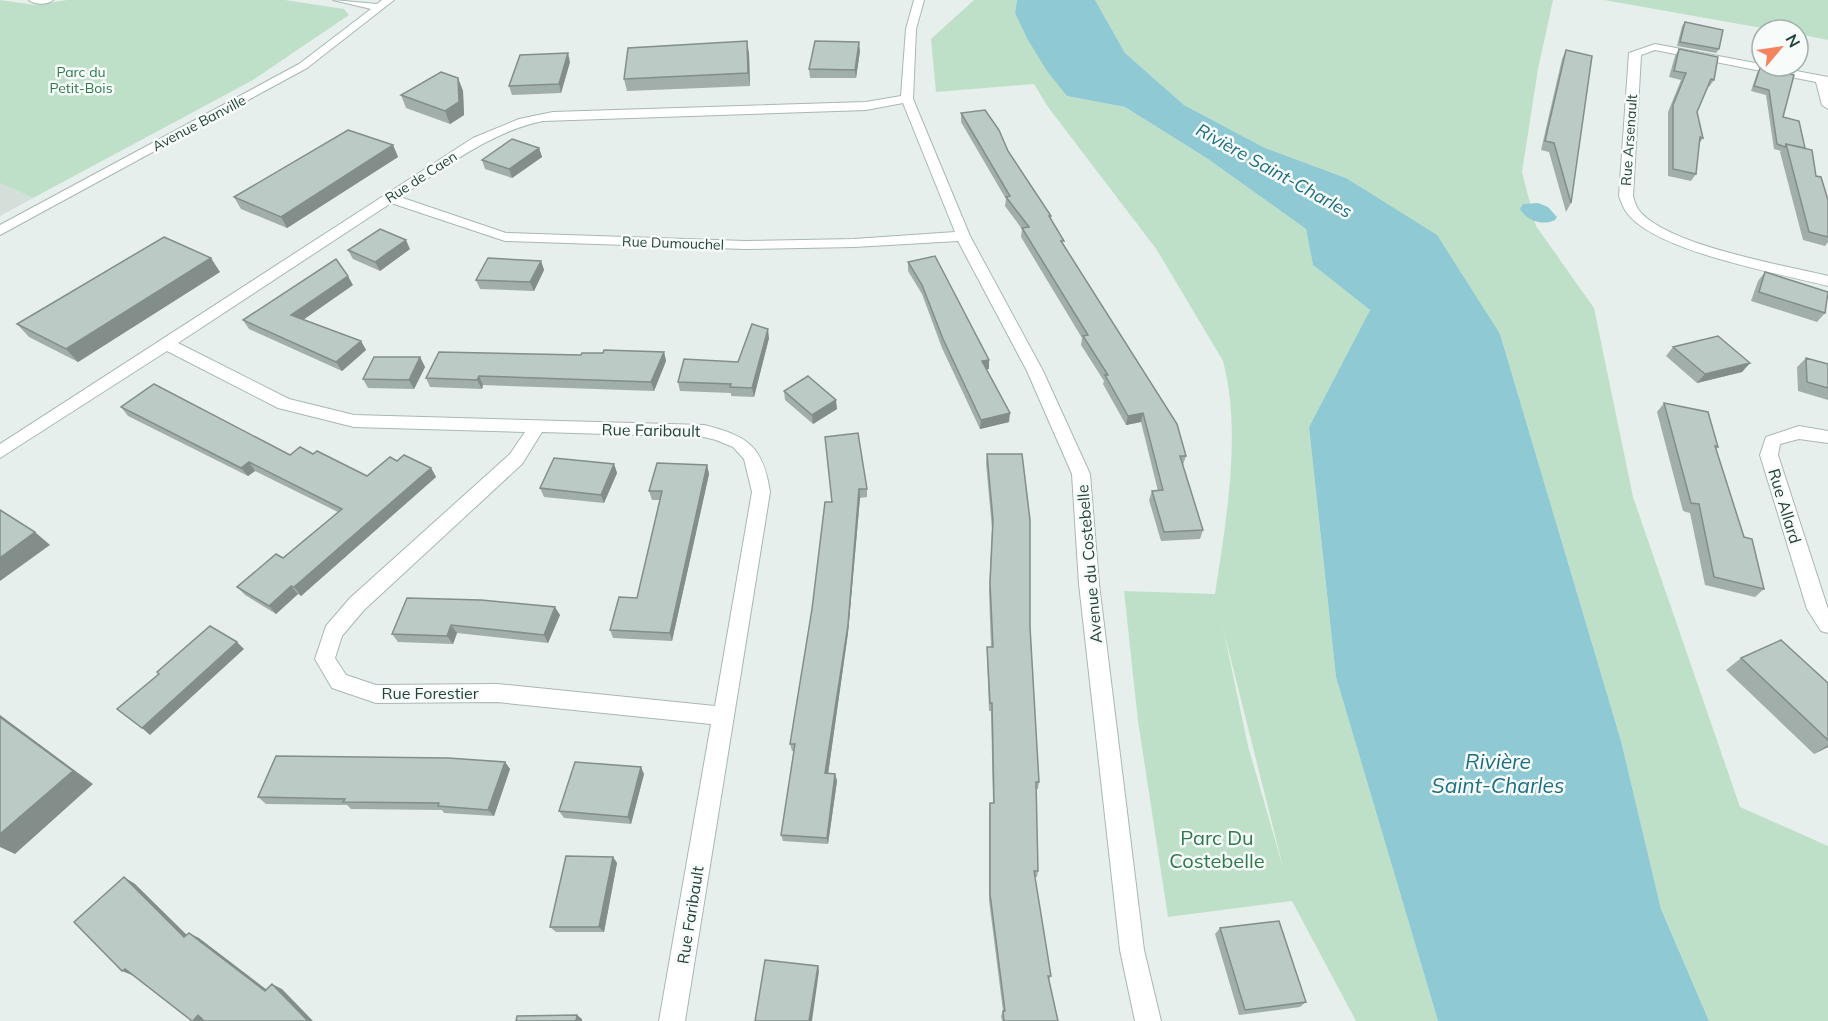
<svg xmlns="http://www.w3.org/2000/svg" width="1828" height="1021" viewBox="0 0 1828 1021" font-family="Mulish,sans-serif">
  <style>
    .built { fill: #d4dfda }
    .green { fill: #bfe0c8; fill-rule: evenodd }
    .water { fill: #8ec9d4 }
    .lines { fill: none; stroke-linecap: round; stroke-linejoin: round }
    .street-casing { stroke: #a8b8b2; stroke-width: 2 }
    .street { fill: #fff; fill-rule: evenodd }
    .wall { fill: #a1aea9 }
    .shaded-wall { fill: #838d89 }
    .building { fill: #bbcac4; stroke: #838d89; stroke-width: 1.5 }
    .labels { text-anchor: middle; stroke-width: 5; stroke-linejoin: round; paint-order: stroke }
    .far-park-label { font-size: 14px; fill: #2d7a4b; stroke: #f7fbf9 }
    .far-street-label { font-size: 14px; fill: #24423a; stroke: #f7fbf9 }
    .street-label { font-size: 16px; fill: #24423a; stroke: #f7fbf9 }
    .water-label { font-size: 18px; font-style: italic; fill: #1c6f80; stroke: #f7fbf9 }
    .near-park-label { font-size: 20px; fill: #2d7a4b; stroke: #f7fbf9 }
    .near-water-label { font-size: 21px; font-style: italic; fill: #1c6f80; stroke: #f7fbf9 }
  </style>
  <rect width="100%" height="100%" fill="#e6efeb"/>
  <path class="built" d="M0,183L33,198L0,216Z"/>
  <path class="green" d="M0,0L35,5L67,0H285L344,9L349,15L253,80L33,198L0,183Z
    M974,0H1017L1015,13L1067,96L1125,107L1208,159L1306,229L1313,265L1370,310L1309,427L1336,677L1438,1021H1356L1292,901L1168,917L1138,721L1124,591L1215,594C1226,521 1242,433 1223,361L1157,250L1048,107L1034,84L936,92L931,39ZM1222,623V624L1284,871L1248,746Z
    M1095,0H1553L1538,69L1522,172L1536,226L1594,308L1633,497L1740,807L1828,846V1021H1709L1661,909L1621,741L1500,334L1394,210L1346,178L1265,148L1184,105L1125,53Z
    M1604,0H1828V40L1798,34V30H1773Z"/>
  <path class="water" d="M1017,0H1095L1125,53L1184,105L1265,148L1346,178L1437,235L1500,334L1621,741L1661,909L1709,1021H1438L1336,677L1309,427L1370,310L1313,265L1306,229L1208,159L1125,107L1067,96L1047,71L1028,40L1015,13Z
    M1538,203L1548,207L1557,217L1555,220C1542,226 1527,221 1520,209L1523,204Z"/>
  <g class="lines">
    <g class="street-casing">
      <path id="street" d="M29,0H53C48,5 34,5 29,0Z
        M333,0L377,4L382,0H394L307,68L0,235V225L299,64L371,9Z
        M914,0H924L916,29L913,99L970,236L1043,371L1090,474L1099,584L1144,950L1161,1021H1135L1120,950L1079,584L1072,474L1027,371L958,241L854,247L745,249L505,241L391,203L178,343L289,399L354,415L704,425C748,436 763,446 770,492L685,1021H659L711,724L497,702L376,703L332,688L315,659L326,626L350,598L510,454L525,432L354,427L278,408L167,351L0,458V444L473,138L519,119L553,112L866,102L901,96L906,29ZM903,103L955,232L854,239L745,241L506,233L400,197C445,168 489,132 543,121L866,110ZM542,432L704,437L716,440L733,447L744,459L752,492L715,706L497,684L376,685L346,675L335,658L342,636L364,610L522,464Z
        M1655,44L1828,77V109L1822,105L1816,82L1655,50L1641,55L1633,196C1634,200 1636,206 1638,209C1664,245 1783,265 1828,276V286C1779,273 1656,252 1627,213C1623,208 1621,201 1619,196L1629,53Z
        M1799,426L1828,431V443L1799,439L1780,444L1778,455L1828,609V633L1821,631L1807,609L1760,455L1766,437Z"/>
    </g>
    <use href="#street" class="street"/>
  </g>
  <path class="wall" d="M1685,22L1719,49L1716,53L1677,46L1682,26Z
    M1679,49L1714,80L1709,87L1708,86L1697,112L1703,138L1699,144L1696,174L1691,181L1668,176V112L1681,80L1669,77L1675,56Z
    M1566,50L1571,203L1566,212L1549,152L1541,150L1562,59Z
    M860,51L856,78H810L809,69Z
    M749,53L750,86L627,91L624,79Z
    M570,62L561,93L512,95L509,86Z
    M1782,66H1795L1793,68Z
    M1760,68L1783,117L1805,148L1816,176L1828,200V242L1825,246L1803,240L1780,152L1781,151L1774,149L1766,95L1751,91L1757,73Z
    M458,78L463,91L464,115L450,124L406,108L401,95Z
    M961,113L1008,151L1051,220L1063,245L1186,456L1183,465L1203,530L1200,539L1161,541L1149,500L1152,491H1158L1141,422L1126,425L1103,384L1104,381L1081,345L1082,338L1021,237L1022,229L1005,206L1006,199L961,122Z
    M393,145L398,157L287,228L241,209L234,197Z
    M539,148L542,157L512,178L485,169L482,160Z
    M410,249L380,271L353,259L348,250Z
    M541,261L544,270L534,291L480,289L476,280Z
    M908,262L989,369H986L1009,422L980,429L942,348L922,294L908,271Z
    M220,272L78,362L29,337L17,324Z
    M1765,272L1825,313L1817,322L1751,301L1758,281Z
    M353,285L303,320L361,341L366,350L342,371L249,329L243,320Z
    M769,338L754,397L731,396V393L680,391L678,382L738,362Z
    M1673,347L1750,363L1742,372L1697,383L1666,356Z
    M664,352L666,361L654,391L483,385L482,389L430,387L426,378L581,355L603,353Z
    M420,357L425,367L414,389L368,388L363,379Z
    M1806,358L1828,364V400L1798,391L1797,367Z
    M784,391L837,409L813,424L785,400Z
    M1664,403L1718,447L1716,449L1744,537L1764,589L1755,597L1705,585L1690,513L1683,511L1657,412Z
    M121,407L290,455L313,454L367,476L397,461L431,468L436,477L301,596L298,594L276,614L245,595L237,587L283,558L338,512L255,471L248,476L128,416Z
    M825,437L867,489V497L860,498L848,633L828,774H835L837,781L828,844L783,841L781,835L794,751H792L790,744L832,502Z
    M987,454L1030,627L1039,782L1038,789H1036L1038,871L1037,877H1035L1051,976L1049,979L1058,1021H1002L1001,1016L1003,1011L989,900V810L990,803H993L991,711H989L987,655V647H991L989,592L992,529L986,463Z
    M614,464L617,473L604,503L544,497L540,488Z
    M707,465L709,474L672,641L613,638L610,630L637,598L660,500H652L649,491Z
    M407,598L560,615L548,643L457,633L453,644L398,642L392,634Z
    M1741,658L1828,683V747L1814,754L1726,670Z
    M505,762L510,769L494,816L444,813L442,810L351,809L347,805L266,804L258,797Z
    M644,774L631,824L564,818L559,811Z
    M613,857L617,863L604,932H556L550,927Z
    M1220,928L1306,1002L1300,1007L1239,1015L1215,934Z"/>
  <path class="shaded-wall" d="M747,41L749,53L750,86L748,73Z
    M859,42L860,51L856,78L855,70Z
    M568,53L570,62L561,93L559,84Z
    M458,78L463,91L464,115L450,124L445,111Z
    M393,145L398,157L287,228L281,217Z
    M539,148L542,157L512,178L509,169Z
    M406,240L410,249L380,271L375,262Z
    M211,258L220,272L78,362L66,349Z
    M541,261L544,270L534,291L530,282Z
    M348,276L353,285L297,324L291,315Z
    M768,329L769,338L754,397L752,388Z
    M361,341L366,350L342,371L336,362Z
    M664,352L666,361L654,391L651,382Z
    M420,357L425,367L414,389L409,380Z
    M989,360V369L981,370L982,361Z
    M1750,363L1742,372L1697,383L1705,374Z
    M479,376L483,385L482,389L477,380Z
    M836,400L837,409L813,424L812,415Z
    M1010,413L1009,422L980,429L981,420Z
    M1143,413L1141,422L1126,425L1128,416Z
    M249,462L255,471L248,476L241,468Z
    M614,464L617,473L604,503L601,495Z
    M707,465L709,474L672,641L670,633Z
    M431,468L436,477L301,596L294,587Z
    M859,489L860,498L848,633L827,781L825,773Z
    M35,532L50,545L0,581V558Z
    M291,586L298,594L276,614L269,606Z
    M555,607L560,615L548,643L544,635Z
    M451,625L457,633L453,644L447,636Z
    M237,642L244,649L150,735L142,728Z
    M0,715L93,784L15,854L0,847Z
    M1828,745V747L1814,754Z
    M505,762L510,769L494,816L488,810Z
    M641,767L644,774L631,824L628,817Z
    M835,774L837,781L828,844L827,838Z
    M613,857L617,863L604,932L599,927Z
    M124,877L135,884L195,943L184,937Z
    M189,933L199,938L275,996L265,991Z
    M818,966L819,971L812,1021H809Z
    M125,969L134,976L122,971Z
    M272,984L282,989L313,1021H308Z
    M198,1015L208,1021H193Z
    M577,1015L582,1019V1021H576Z"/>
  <path class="building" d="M1685,22L1723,30L1719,49L1680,42Z
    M747,41L748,73L624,79L628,48Z
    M815,41L859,42L855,70L809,69Z
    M1798,41L1804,42L1799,59H1798Z
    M1679,49L1718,57L1714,80L1711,79L1697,112L1703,138L1700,137L1696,174L1673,169V105L1686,73L1674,71Z
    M1566,50L1592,56L1571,203L1554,143L1545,141Z
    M568,53L559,84L509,86L520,55Z
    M1760,68L1794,75L1783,117L1799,121L1805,148L1786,144L1785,147L1777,144L1769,90L1754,86Z
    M441,72L458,78L459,102L445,111L401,95Z
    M985,110L999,130L1008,151L1051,216H1049L1064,241H1061L1177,424L1186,456H1180L1203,530L1164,532L1152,491L1163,490L1143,413L1128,416L1105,375H1108L1083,336L1088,335L1022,228L1029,227L1006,197L1010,196L961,113Z
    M348,130L393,145L281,217L234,197Z
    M512,139L539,148L509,169L482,160Z
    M1786,144L1812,150L1816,176L1821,177L1828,200V237L1809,232Z
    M380,229L406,240L375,262L348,250Z
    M164,237L211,258L66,349L17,324Z
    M935,256L989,360L982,361L1010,413L981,420L943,339L922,285L908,262Z
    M488,258L541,261L530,282L476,280Z
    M336,259L348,276L291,315L361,341L336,362L243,320Z
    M1765,272L1828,292L1825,313L1759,292Z
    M752,324L768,329L752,388L730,387L731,384L678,382L684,359L738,362Z
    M1718,336L1750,363L1705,374L1673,347Z
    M604,350L664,352L651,382L479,376L477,380L426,378L439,352L581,355L582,353H603Z
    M374,357H420L409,380L363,379Z
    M1806,358L1828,364V388L1807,382Z
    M808,376L836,400L812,415L784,391Z
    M154,384L290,455L300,447L313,454L317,451L367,476L390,457L397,461L404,455L431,468L294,587L291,586L269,606L237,587L276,554L283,558L342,509L249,462L241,468L121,407Z
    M1664,403L1708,412L1718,447L1715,446L1744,537L1752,539L1764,589L1714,577L1699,504L1691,503Z
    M858,433L867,489H859L848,625L825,773L835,774L827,838L781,835L795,744H790L812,609L825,502H832L825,437Z
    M987,454H1022L1030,520V627L1039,782H1036L1038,871H1034L1051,976H1048L1058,1021H1004L1003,1011H1005L990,894V803H994L992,703H990L987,647H993L990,583L993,520Z
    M554,458L614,464L601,495L540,488Z
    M657,463L707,465L670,633L610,630L619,597L637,598L662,491H649Z
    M0,510L35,532L0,558Z
    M407,598L481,600L555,607L544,635L451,625L447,636L392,634Z
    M210,626L237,642L142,728L117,709L159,674L157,672Z
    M1781,640L1828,683V740L1741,658Z
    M0,717L73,771L0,834Z
    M276,756L448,758L505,762L488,810L438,806L439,803L343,802L345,799L258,797Z
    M575,762L641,767L628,817L559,811Z
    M566,856L613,857L599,927H550Z
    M124,877L184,937L189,933L265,991L272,984L308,1021H204L198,1015L193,1021H192L125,969L122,971L74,922Z
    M1279,921L1306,1002L1245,1010L1220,928Z
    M765,960L818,966L809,1021H755Z
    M577,1015L576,1021H516L517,1016Z"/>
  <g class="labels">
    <g class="far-park-label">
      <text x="81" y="77">Parc du<tspan x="81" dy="16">Petit-Bois</tspan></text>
    </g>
    <g class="far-street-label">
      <text transform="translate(199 123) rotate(-28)" y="5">Avenue Banville</text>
      <text transform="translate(1629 140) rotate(-86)" y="5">Rue Arsenault</text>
      <text transform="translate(421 177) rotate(-33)" y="5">Rue de Caen</text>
      <text transform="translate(673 243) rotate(2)" y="5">Rue Dumouchel</text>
    </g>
    <g class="street-label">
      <text transform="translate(651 430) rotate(1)" y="6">Rue Faribault</text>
      <text transform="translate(1785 506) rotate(73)" y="6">Rue Allard</text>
      <text transform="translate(1089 564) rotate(-95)" y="6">Avenue du Costebelle</text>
      <text x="430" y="699">Rue Forestier</text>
      <text transform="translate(690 915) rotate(-81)" y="6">Rue Faribault</text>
    </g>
    <g class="water-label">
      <text transform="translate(1274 171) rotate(29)" y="6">Rivière Saint-Charles</text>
    </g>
    <g class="near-park-label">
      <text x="1217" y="845">Parc Du<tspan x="1217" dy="23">Costebelle</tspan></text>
    </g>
    <g class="near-water-label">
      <text x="1498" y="769">Rivière<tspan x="1498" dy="24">Saint-Charles</tspan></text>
    </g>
  </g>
  <g transform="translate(1780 48) rotate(61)"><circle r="28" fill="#f7fbf9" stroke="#a3b1ad" stroke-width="1.5"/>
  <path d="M0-4.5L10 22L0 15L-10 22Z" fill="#f4845f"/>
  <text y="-9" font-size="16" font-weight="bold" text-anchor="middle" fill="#24423a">N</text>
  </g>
</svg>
